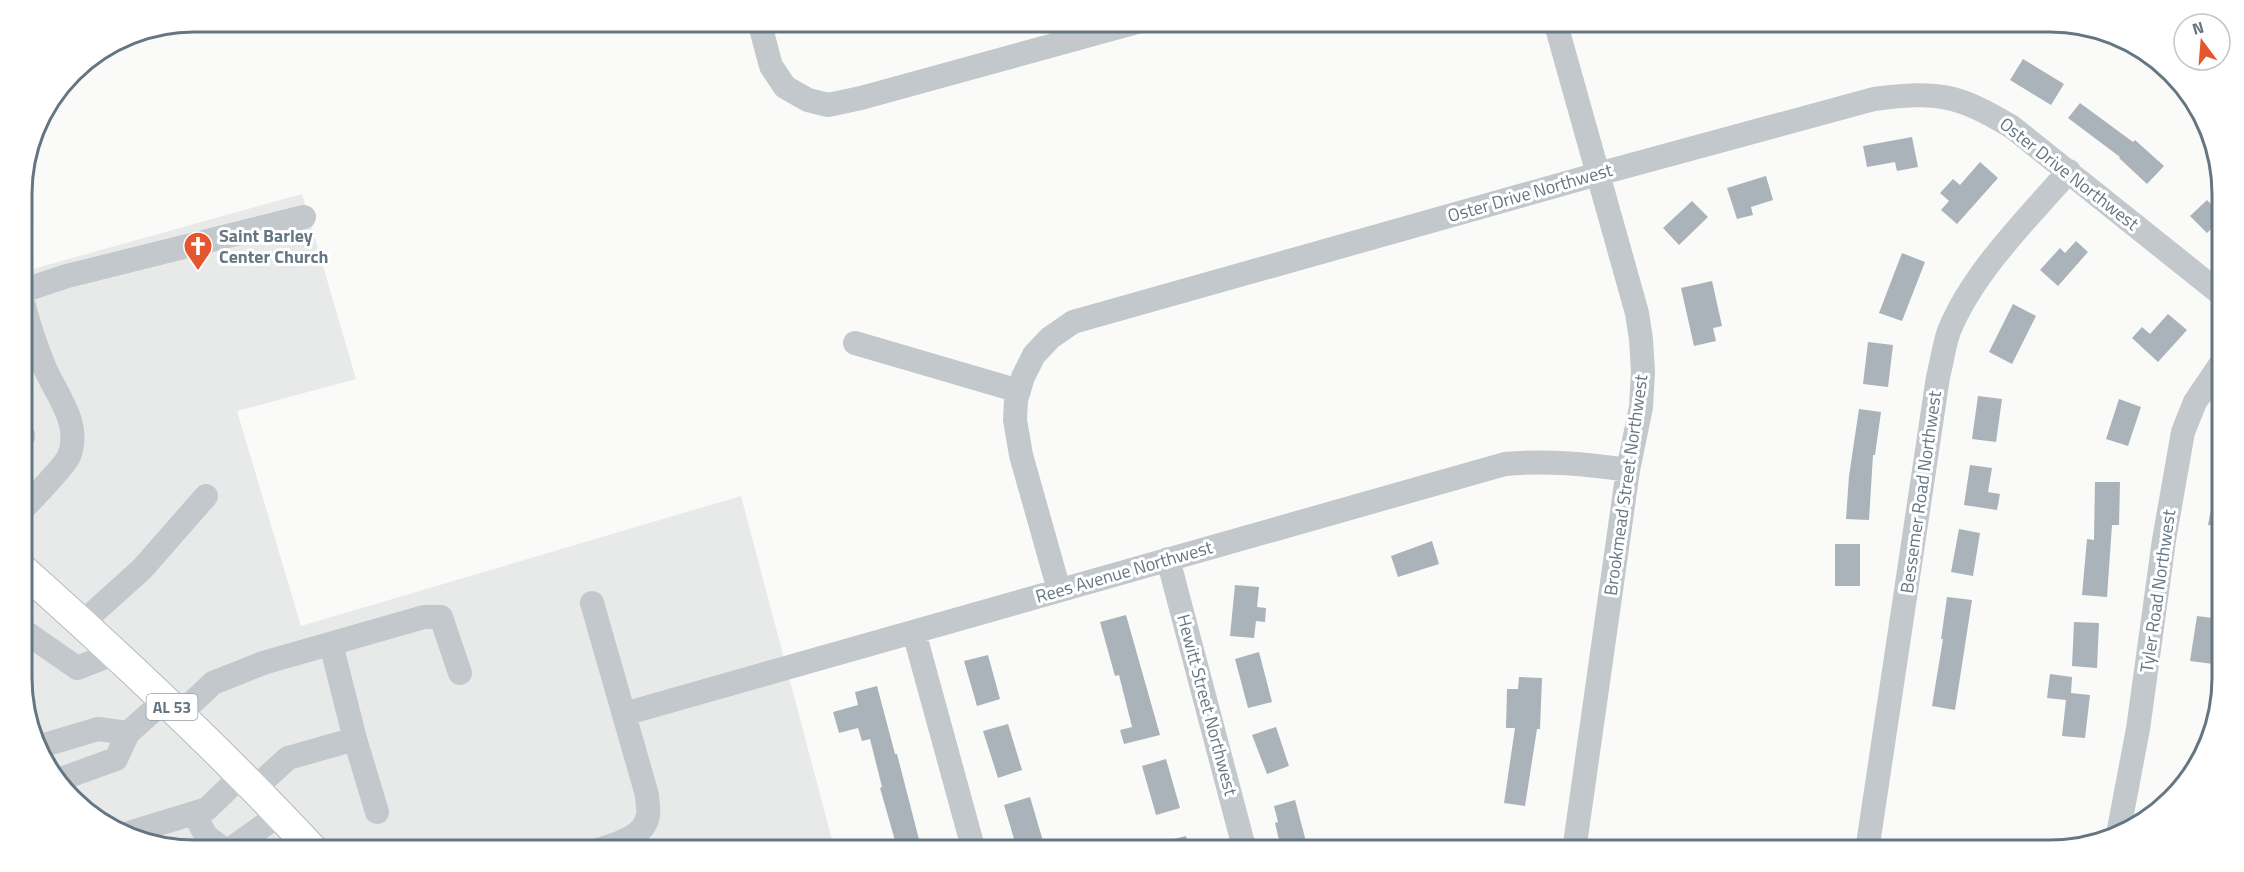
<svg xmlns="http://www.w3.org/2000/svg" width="2244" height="872" viewBox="0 0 2244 872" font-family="'Titillium Web',sans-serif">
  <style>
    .built { fill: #e8e9e9 }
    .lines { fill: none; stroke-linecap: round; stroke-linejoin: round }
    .stream { stroke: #bbc7cb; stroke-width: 5 }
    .building { fill: #aab3b9 }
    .major-casing { stroke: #b5babe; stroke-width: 32 }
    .minor { stroke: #c3c8cc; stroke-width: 24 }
    .major { stroke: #fff; stroke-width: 30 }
    .labels { text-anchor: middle; stroke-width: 6; stroke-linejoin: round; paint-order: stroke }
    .shield { fill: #fff; stroke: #939fa8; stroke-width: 1.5 }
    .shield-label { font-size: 16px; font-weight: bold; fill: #657683 }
    .street-label { font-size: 18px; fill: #657683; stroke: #fff }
    .poi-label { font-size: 18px; font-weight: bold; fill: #657683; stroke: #fff; text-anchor: start }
    .rim { fill: none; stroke: #657683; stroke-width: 3 }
  </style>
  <rect width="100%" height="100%" fill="#fafaf8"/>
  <path class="built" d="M302,194L356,379L237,411L301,626L741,496L835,851H193L138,842L64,792L24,712L22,272Z"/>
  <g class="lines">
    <path class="stream" d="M2172,74L2187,94"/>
  </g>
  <path class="building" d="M2023,59L2064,84L2051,105L2010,80Z
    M2080,103L2133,142L2135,140L2164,166L2147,184L2119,158L2120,157L2068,118Z
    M1912,137L1918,167L1897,171L1895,162L1867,167L1863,146Z
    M1980,162L1998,178L1957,224L1941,210L1949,201L1940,193L1953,179L1960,185Z
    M1766,176L1773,200L1751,207L1753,215L1737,219L1727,188Z
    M2207,200L2222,215V219L2207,233L2190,216Z
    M1692,201L1708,217L1679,245L1663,228Z
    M2076,241L2088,252L2058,286L2040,270L2060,248L2065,253Z
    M1902,253L1925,262L1902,321L1879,313Z
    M1712,281L1722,326L1713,328L1716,341L1694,346L1681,288Z
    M2013,304L2036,316L2012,364L1989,352Z
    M2168,314L2187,330L2158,362L2132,338L2142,327L2150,334Z
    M1868,342L1893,345L1888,387L1863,384Z
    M1978,396L2002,399L1996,442L1972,439Z
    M2119,399L2141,407L2128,446L2106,439Z
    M1859,409L1881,412L1875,455H1873L1869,520L1846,519L1849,476Z
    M1970,465L1992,468L1988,492L2000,494L1997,510L1964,505Z
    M2095,482H2120L2119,525H2112L2107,597L2082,595L2087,539L2094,540Z
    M2216,484L2222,485L2223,527L2208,525Z
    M1959,529L1980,533L1973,576L1951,572Z
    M1432,541L1439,564L1398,577L1391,556Z
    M1835,544H1860V586H1835Z
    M1235,585L1259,587L1257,607L1266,608L1265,622L1256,621L1254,638L1230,636Z
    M1947,597L1972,600L1955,710L1932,706L1943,639H1941Z
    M1126,615L1160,735L1124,744L1120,730L1132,727L1119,675L1115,676L1100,622Z
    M2197,616L2220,619L2213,664L2190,661Z
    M2074,622L2099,623L2097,668L2072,666Z
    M1259,652L1272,702L1248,708L1235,659Z
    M988,655L1000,699L977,706L964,661Z
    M2050,674L2072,677L2071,693L2090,695L2085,738L2062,736L2066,700L2047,698Z
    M1519,677L1542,678L1540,729H1537L1525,806L1504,803L1515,728H1506L1507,689H1518Z
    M877,686L895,754H897L922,851H898L880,788L882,787L870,739L862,741L858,728L839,733L833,712L858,705L855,692Z
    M1008,724L1022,770L998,778L983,731Z
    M1276,727L1289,766L1267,774L1252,735Z
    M1166,759L1180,808L1156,815L1142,766Z
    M1030,797L1043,841L1017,849L1004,805Z
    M1295,800L1308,849L1286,851L1284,840H1279L1275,823L1278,822L1274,806Z
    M1186,836L1190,851H1146L1145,846Z"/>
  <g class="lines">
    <g class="major-casing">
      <path id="major" d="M23,570C124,660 222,752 314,851"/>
    </g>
    <path class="minor" d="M759,21L771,66L785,87L808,100L828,105L861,98L1141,21
      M1555,21L1637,313L1641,339L1643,372L1641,407L1628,470L1574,851
      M22,291L67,276L304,217
      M22,299C28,322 35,344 44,366C56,395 82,423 69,456C65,466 32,499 23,509
      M855,343L1019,391
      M23,435V437
      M1168,559L1245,851
      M1059,590L1021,455L1015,420L1016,400L1023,377L1034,355L1050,338L1073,322L1598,174L1874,99C1938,91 1957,94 2012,127L2222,295
      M592,603L647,795C647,802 649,809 648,815C645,838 613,845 595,851
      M82,623L142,569L206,496
      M24,631L77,668L116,653
      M914,632L974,851
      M331,644L355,739L377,812
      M624,714L1505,464C1547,460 1586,464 1628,470
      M179,715L213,683L263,663L424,617H441L460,673
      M128,733L165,700
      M41,746L98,729L128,733L116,759L58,780
      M255,788L288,758L355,739
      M194,813L206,836L226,851
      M2119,829L2138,729L2164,540L2183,432L2195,402L2222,362
      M126,834L207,809L242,775
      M228,851L280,814
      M1867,851L1938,377C1942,362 1944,345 1949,331C1973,272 2027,219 2069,171"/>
    <use href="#major" class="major"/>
  </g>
  <defs>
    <g id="church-pin" transform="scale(1.5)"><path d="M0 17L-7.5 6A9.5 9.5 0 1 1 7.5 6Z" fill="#e4572e" stroke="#fff"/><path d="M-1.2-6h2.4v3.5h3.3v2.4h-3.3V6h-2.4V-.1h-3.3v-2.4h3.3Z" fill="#fff"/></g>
  </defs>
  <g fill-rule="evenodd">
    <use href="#church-pin" x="198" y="246"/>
  </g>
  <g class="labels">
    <rect class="shield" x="146.5" y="694" width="51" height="26" rx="4.5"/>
    <g class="shield-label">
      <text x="172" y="713">AL 53</text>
    </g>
    <g class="street-label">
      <text transform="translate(2069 174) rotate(38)" y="6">Oster Drive Northwest</text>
      <text transform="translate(1530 193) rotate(-16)" y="6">Oster Drive Northwest</text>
      <text transform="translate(1626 485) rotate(-82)" y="6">Brookmead Street Northwest</text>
      <text transform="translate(1921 492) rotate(-82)" y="6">Bessemer Road Northwest</text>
      <text transform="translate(1124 572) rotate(-16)" y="6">Rees Avenue Northwest</text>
      <text transform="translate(2158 591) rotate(-82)" y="6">Tyler Road Northwest</text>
      <text transform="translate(1207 705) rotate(75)" y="6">Hewitt Street Northwest</text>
    </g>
    <g class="poi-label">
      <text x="219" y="242">Saint Barley<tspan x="219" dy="21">Center Church</tspan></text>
    </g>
  </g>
  <path d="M0 0H2244V872H0ZM194 32H2050A162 162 0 0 1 2212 194V678A162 162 0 0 1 2050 840H194A162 162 0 0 1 32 678V194A162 162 0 0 1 194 32Z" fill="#fff" fill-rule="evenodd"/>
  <path class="rim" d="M194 32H2050A162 162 0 0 1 2212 194V678A162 162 0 0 1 2050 840H194A162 162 0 0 1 32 678V194A162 162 0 0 1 194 32Z"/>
  <g transform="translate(2202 42) rotate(344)"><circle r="28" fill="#ffffff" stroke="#c1c8cd" stroke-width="1.5"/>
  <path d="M0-4.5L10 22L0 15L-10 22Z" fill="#e4572e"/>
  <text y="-9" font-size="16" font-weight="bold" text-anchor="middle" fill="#657683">N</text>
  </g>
</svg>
